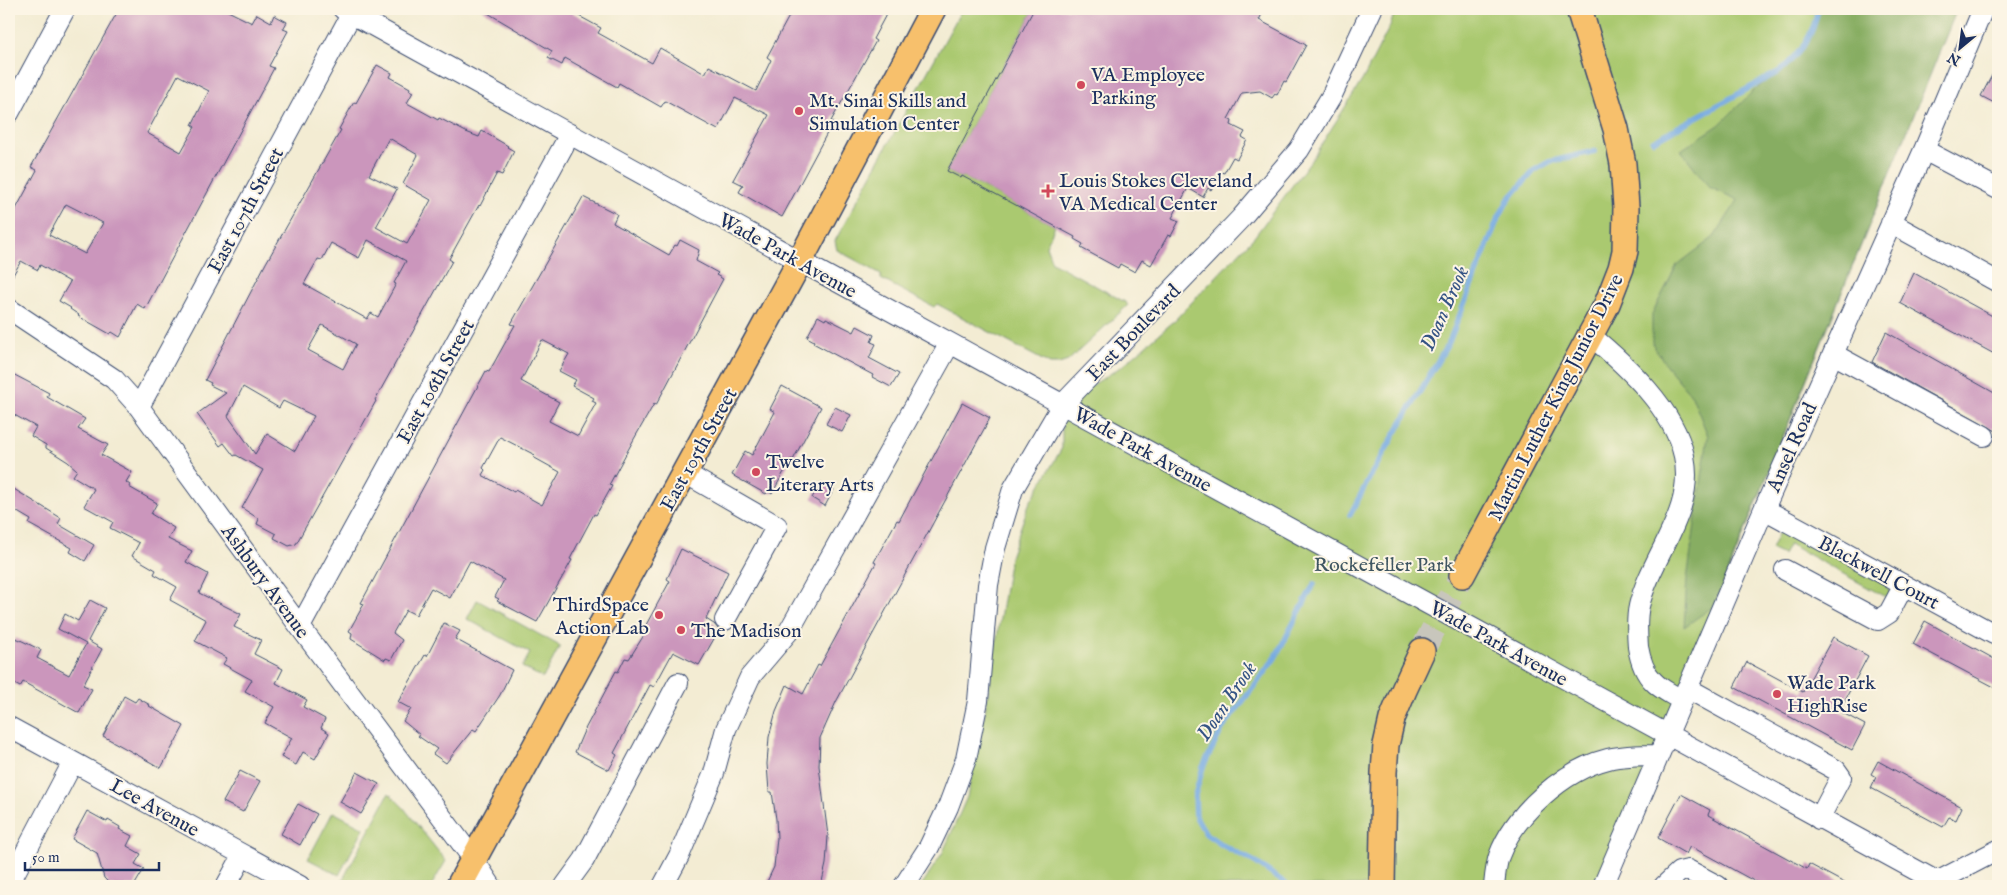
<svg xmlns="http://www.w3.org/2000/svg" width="2007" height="895" viewBox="0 0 2007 895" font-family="'IM FELL English',serif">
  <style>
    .green { fill: #aac970; stroke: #627c67 }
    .forest { fill: #87ad62; stroke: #516e60 }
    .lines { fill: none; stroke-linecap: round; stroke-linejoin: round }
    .stream { stroke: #73a9e1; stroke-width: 5.5 }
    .building { fill: #cb96bc; fill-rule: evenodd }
    .major-tunnel { stroke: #c8c6bc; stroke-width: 25; stroke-dasharray: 25 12; stroke-linecap: butt }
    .minor-casing { stroke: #3b4b70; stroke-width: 22 }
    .major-casing { stroke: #3b4b70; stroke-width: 28 }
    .minor { stroke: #fff; stroke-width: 20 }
    .major { stroke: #f7c06c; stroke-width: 25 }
    .poi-dot { fill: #d1495b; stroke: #fcf5e5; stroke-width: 2 }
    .labels { text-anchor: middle; stroke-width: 4; stroke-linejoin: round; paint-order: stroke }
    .poi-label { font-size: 20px; fill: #1b2f5e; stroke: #fcf5e5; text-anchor: start }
    .street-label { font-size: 20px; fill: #1b2f5e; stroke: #fcf5e5 }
    .park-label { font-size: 20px; fill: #3f5662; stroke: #fcf5e5 }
    .water-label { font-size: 21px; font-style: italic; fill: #355485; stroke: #fcf5e5 }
  </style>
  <rect width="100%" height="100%" fill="#fcf5e5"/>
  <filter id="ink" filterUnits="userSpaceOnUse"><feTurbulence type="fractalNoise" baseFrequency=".02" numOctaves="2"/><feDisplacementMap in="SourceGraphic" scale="10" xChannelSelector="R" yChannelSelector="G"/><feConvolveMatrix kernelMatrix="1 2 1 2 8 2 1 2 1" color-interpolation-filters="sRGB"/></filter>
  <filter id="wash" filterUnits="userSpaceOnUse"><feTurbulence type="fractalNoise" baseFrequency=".0096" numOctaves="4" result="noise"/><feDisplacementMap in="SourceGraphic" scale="20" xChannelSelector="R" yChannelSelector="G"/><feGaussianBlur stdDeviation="1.12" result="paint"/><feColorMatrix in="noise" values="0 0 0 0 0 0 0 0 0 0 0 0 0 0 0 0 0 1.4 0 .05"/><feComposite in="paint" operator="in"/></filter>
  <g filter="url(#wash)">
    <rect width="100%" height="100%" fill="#f3ecd3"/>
    <path class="green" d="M962,9H1034L947,171L961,178L962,176L1055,226L1046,246L1052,262L1125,302L1128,305L1068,361L1059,364H1050L937,304L934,307L881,279V274L837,250L835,241Z
      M1395,9H1957L1601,886H921L943,852L967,797L985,711L1010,557L1029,504L1062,448V405L1122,366L1172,323L1255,236L1312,159L1363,79L1391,24Z
      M1781,528L1888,586L1890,593L1889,599L1789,544L1783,555L1771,549Z
      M477,600L560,646L543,678L522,667L530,653L467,619Z
      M389,793L403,807L446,861L431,886H350L342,881Z
      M333,812L364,828L339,875L308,859Z"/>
    <path class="forest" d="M1818,9H1957L1714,606L1684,627L1687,579L1708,436L1692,396L1666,365L1652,343V314L1677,265L1714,237L1738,200L1709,187L1681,150L1719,125L1751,93L1793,59L1814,30Z"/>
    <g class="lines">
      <path class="stream" d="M1653,141L1780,71C1801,52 1813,37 1818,9
        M1350,515L1372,473L1449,342L1497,221L1508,200L1535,170L1549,162L1595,151
        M1289,886L1255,862L1222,845L1206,834L1196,817L1195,795L1203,767L1222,729L1275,658L1314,584"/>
    </g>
    <g id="blocks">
      <path class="building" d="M119,9H224L252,23L257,14L271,22L274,15L287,22L283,29L288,31L269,66L274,68L145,309L137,304L120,337L112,332L110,334L78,316L79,315L70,309L71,308L59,301L70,282L40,265L38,270L21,261L9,282V222L37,170L31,167ZM178,75L209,91L192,125L195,127L181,152L147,133ZM66,204L103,223L85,254L49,235Z
        M481,9H566L601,28L598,33L652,63L660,48L705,74L709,66L756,91L771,60L767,57L793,9H889L873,39L876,41L831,121L833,122L782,217L739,192L743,185L733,180L769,115L735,98L718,130L665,101L661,107L619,83L617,87L565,58L562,65L548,58L552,51Z
        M1034,9H1253L1262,14L1259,20L1306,45L1286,82L1284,81L1277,95L1275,94L1272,98L1260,91L1242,93L1228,119L1232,121L1231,125L1245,132L1242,137L1247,140L1237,159L1233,157L1224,173L1221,172L1211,190L1208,188L1203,197L1188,188L1172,218L1179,221L1171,236L1168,235L1151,265L1142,260L1135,272L1120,264L1118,268L1081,248L1083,244L1074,239L1075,237L962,176L961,178L947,171Z
        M1998,64V105L1981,96Z
        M377,65L392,73L390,77L410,88L409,90L413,92L407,103L438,120L439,118L466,132L479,137L482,131L508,146L507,147L514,151L502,175L497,173L480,206L479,205L449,259L452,261L375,400L376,401L296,544L289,546L274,538L276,534L257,524L259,519L242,508L263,470L236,455L234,456L224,443L220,446L197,414L226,393L210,385L211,383L205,380L266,263L341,130L339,129L354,102L356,103ZM389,138L418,155L403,184L431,200L407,244L376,227L397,189L369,175ZM368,240L406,261L394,283L396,284L378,317L371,313L367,319L304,284L318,259L322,260L331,243L359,258ZM322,325L356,344L343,369L308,350ZM243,387L279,408L283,401L314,416L295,451L267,434L255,454L228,416Z
        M583,197L617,214L613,223L669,255L675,245L677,246L680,240L699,250L696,261L718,273L716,275L723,279L656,405L654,404L634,439L609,485L612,486L596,515L594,514L570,559L572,560L537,622L497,601L499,599L495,597L504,580L470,561L450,598L431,588L416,615L406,610L393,633L402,640L391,660L386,658L385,660L351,639L352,633L349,631L364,604L361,603L439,458L486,371L489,372L515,325L511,324ZM542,340L569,354L559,371L576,380L572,386L594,398L592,401L596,403L578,436L549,421L559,402L521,381ZM500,437L535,455L533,457L560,472L542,505L515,490L514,492L482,475L485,470L483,468Z
        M1914,273L1998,319V356L1900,303Z
        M818,316L825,320L826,318L854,332L857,326L874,335L871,342L876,344L869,358L899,374L891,387L872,377L873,375L813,343L814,341L807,337Z
        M1886,332L1998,395V432L1872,362Z
        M9,372L49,393L47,397L85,419L78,429L108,445L101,455L132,472L126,482L130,485L129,487L157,503L151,514L174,528L168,539L192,551L186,562L208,574L199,593L241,614L234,627L261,640L254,654L283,669L276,683L307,700L303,707L325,719L321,728L329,733L315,759L303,752L296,765L281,757L292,738L265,723L274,707L245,691L252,680L223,664L227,658L195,641L206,620L170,600L177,587L154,574L156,570L132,556L139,543L110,528L113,522L84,506L94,489L73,476L77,470L68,462L46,448V445L31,436L36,427L9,412Z
        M782,386L821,407L793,460L791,459L772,494L768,491L766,494L732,475L745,451L752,455L775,412L770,409Z
        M962,403L990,418L836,702L820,738L819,766L828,836L826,864L821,886H765L774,867L777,838L776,819L772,792H769L767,764L769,737L776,711L787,685L803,694L818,665L820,666L876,563L874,562L897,520L899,521Z
        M835,407L851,415L842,432L826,424Z
        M821,482L834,489L825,506L812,498Z
        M9,486L61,518L58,524L94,545L85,561L70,552L72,548L29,524L31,520L9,507Z
        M681,549L728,572L706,619L714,624L719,630L699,665L673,652L654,687L650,685L634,715L614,753L617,755L609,770L575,752L584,731L616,671L618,672L625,658L629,659L644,635L641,634L670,581L667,579Z
        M90,600L105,608L88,641L102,649L83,685L92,689L79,713L23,682L20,687L9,681V652L16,638L41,650L37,658L69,675L86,644L58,629L65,614L78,621Z
        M1925,621L1998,661V689L1913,644Z
        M444,623L460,631L455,639L512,670L500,695L476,731L473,729L446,763L433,754L437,749L418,736L420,735L403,721L411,709L398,702L425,655L427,656Z
        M1833,637L1868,656L1839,711L1865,725L1852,750L1734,687L1747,662L1803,692Z
        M124,696L135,702L138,698L150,705L149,706L184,726L161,768L103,736Z
        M1878,761L1962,807L1956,820L1949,817L1943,827L1871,788L1876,777L1871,774Z
        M240,771L260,781L243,812L223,802Z
        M357,772L379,784L361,814L340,802Z
        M1681,794L1710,810L1708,815L1807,869L1809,864L1850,886H1763L1690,846L1686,854L1658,838Z
        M298,804L317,814L300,845L281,834Z
        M87,811L107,822L108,820L120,827L119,829L132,836L127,846L141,854L135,864L144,869L134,886H105L108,882L104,878L97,853L72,839Z"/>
    </g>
  </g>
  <g filter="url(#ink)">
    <use href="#blocks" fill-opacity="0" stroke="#3b4b70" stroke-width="1"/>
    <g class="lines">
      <path class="major-tunnel" d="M1422,651L1462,575"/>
      <g class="minor-casing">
        <path id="minor" d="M343,9L818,271L1945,886
          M9,113L65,9
          M1924,150L1998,189
          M1891,223L1998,282
          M9,309L114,379L139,407L300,627L474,860L491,886
          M1590,335C1626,365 1674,409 1684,456C1696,512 1651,555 1639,606C1636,619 1637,634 1638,647C1640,659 1644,672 1653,681C1660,689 1672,694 1681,700
          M1833,354L1984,436
          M139,407L352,13
          M685,473L777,526L725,620
          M1764,509L1994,634
          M1785,570L1878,620L1889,613L1904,585
          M300,627L570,134
          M1687,688L1836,770L1841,777L1819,819
          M9,727L300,886
          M9,884L73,762
          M226,886L243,855
          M565,886L584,860L678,683
          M663,886L679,856L714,773L726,729L750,677L789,631L950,343
          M904,886L929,847L948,807L966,759L978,701L988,585L995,548L1013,489L1062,405L1241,218L1299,150L1331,97L1372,9
          M1494,886C1495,876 1496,865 1499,856C1515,813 1564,770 1608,759C1624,755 1642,755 1658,755
          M1603,886L1764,509L1924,150L1983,9
          M1664,886L1679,872L1688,870L1718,886
          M1929,886L1998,850"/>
      </g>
      <g class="major-casing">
        <path id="major" d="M1462,575L1607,304L1621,268L1625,251L1626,207L1623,164L1616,129L1579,9
          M459,886L800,261L933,9
          M1382,886L1384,772L1386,745L1392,719L1404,690L1422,651"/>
      </g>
      <use href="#minor" class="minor"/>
      <use href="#major" class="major"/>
    </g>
  </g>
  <g class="poi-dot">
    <circle cx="1081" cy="85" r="5"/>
    <circle cx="799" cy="111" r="5"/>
    <path d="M1045.5 183.5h5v5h5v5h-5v5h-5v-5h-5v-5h5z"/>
    <circle cx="756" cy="472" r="5"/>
    <circle cx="659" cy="615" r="5"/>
    <circle cx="681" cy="630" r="5"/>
    <circle cx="1777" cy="694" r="5"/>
  </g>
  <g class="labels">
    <g class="poi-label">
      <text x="1091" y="81">VA Employee<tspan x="1091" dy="23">Parking</tspan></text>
      <text x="809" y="107">Mt. Sinai Skills and<tspan x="809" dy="23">Simulation Center</tspan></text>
      <text x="1059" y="187">Louis Stokes Cleveland<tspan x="1059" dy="23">VA Medical Center</tspan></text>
      <text x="766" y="468">Twelve<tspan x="766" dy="23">Literary Arts</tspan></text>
      <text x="649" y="611" text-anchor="end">ThirdSpace<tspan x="649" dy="23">Action Lab</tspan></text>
      <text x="691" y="637">The Madison</text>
      <text x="1787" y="689">Wade Park<tspan x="1787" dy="23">HighRise</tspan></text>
    </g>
    <g class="street-label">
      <text transform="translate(245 210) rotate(-62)" y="7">East 107th Street</text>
      <text transform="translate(788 255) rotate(29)" y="7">Wade Park Avenue</text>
      <text transform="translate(1133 332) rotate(-46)" y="7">East Boulevard</text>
      <text transform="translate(435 381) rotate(-61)" y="7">East 106th Street</text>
      <text transform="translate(1555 397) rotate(-63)" y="7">Martin Luther King Junior Drive</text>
      <text transform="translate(1791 447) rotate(-66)" y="7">Ansel Road</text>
      <text transform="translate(698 449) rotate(-61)" y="7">East 105th Street</text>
      <text transform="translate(1143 449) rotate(29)" y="7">Wade Park Avenue</text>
      <text transform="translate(1879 572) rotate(28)" y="7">Blackwell Court</text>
      <text transform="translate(266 581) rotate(54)" y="7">Ashbury Avenue</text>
      <text transform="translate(1499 643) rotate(29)" y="7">Wade Park Avenue</text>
      <text transform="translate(155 807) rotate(29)" y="7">Lee Avenue</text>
    </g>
    <g class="park-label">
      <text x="1384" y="571">Rockefeller Park</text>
    </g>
    <g class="water-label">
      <text transform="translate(1444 308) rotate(-66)" y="7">Doan Brook</text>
      <text transform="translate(1226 701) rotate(-56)" y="7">Doan Brook</text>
    </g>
  </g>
  <rect width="2007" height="895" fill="none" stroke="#fcf5e5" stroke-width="30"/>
  <g transform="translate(1960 48) rotate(209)" stroke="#fcf5e5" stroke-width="4" paint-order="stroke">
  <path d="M0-4L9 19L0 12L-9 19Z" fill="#1b2f5e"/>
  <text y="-8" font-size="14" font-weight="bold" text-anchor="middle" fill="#1b2f5e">N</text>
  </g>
  <path d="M25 862v8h134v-8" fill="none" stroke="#1b2f5e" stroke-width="2.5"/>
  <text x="32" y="862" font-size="15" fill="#1b2f5e" stroke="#fcf5e5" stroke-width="4" paint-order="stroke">50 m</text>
</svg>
